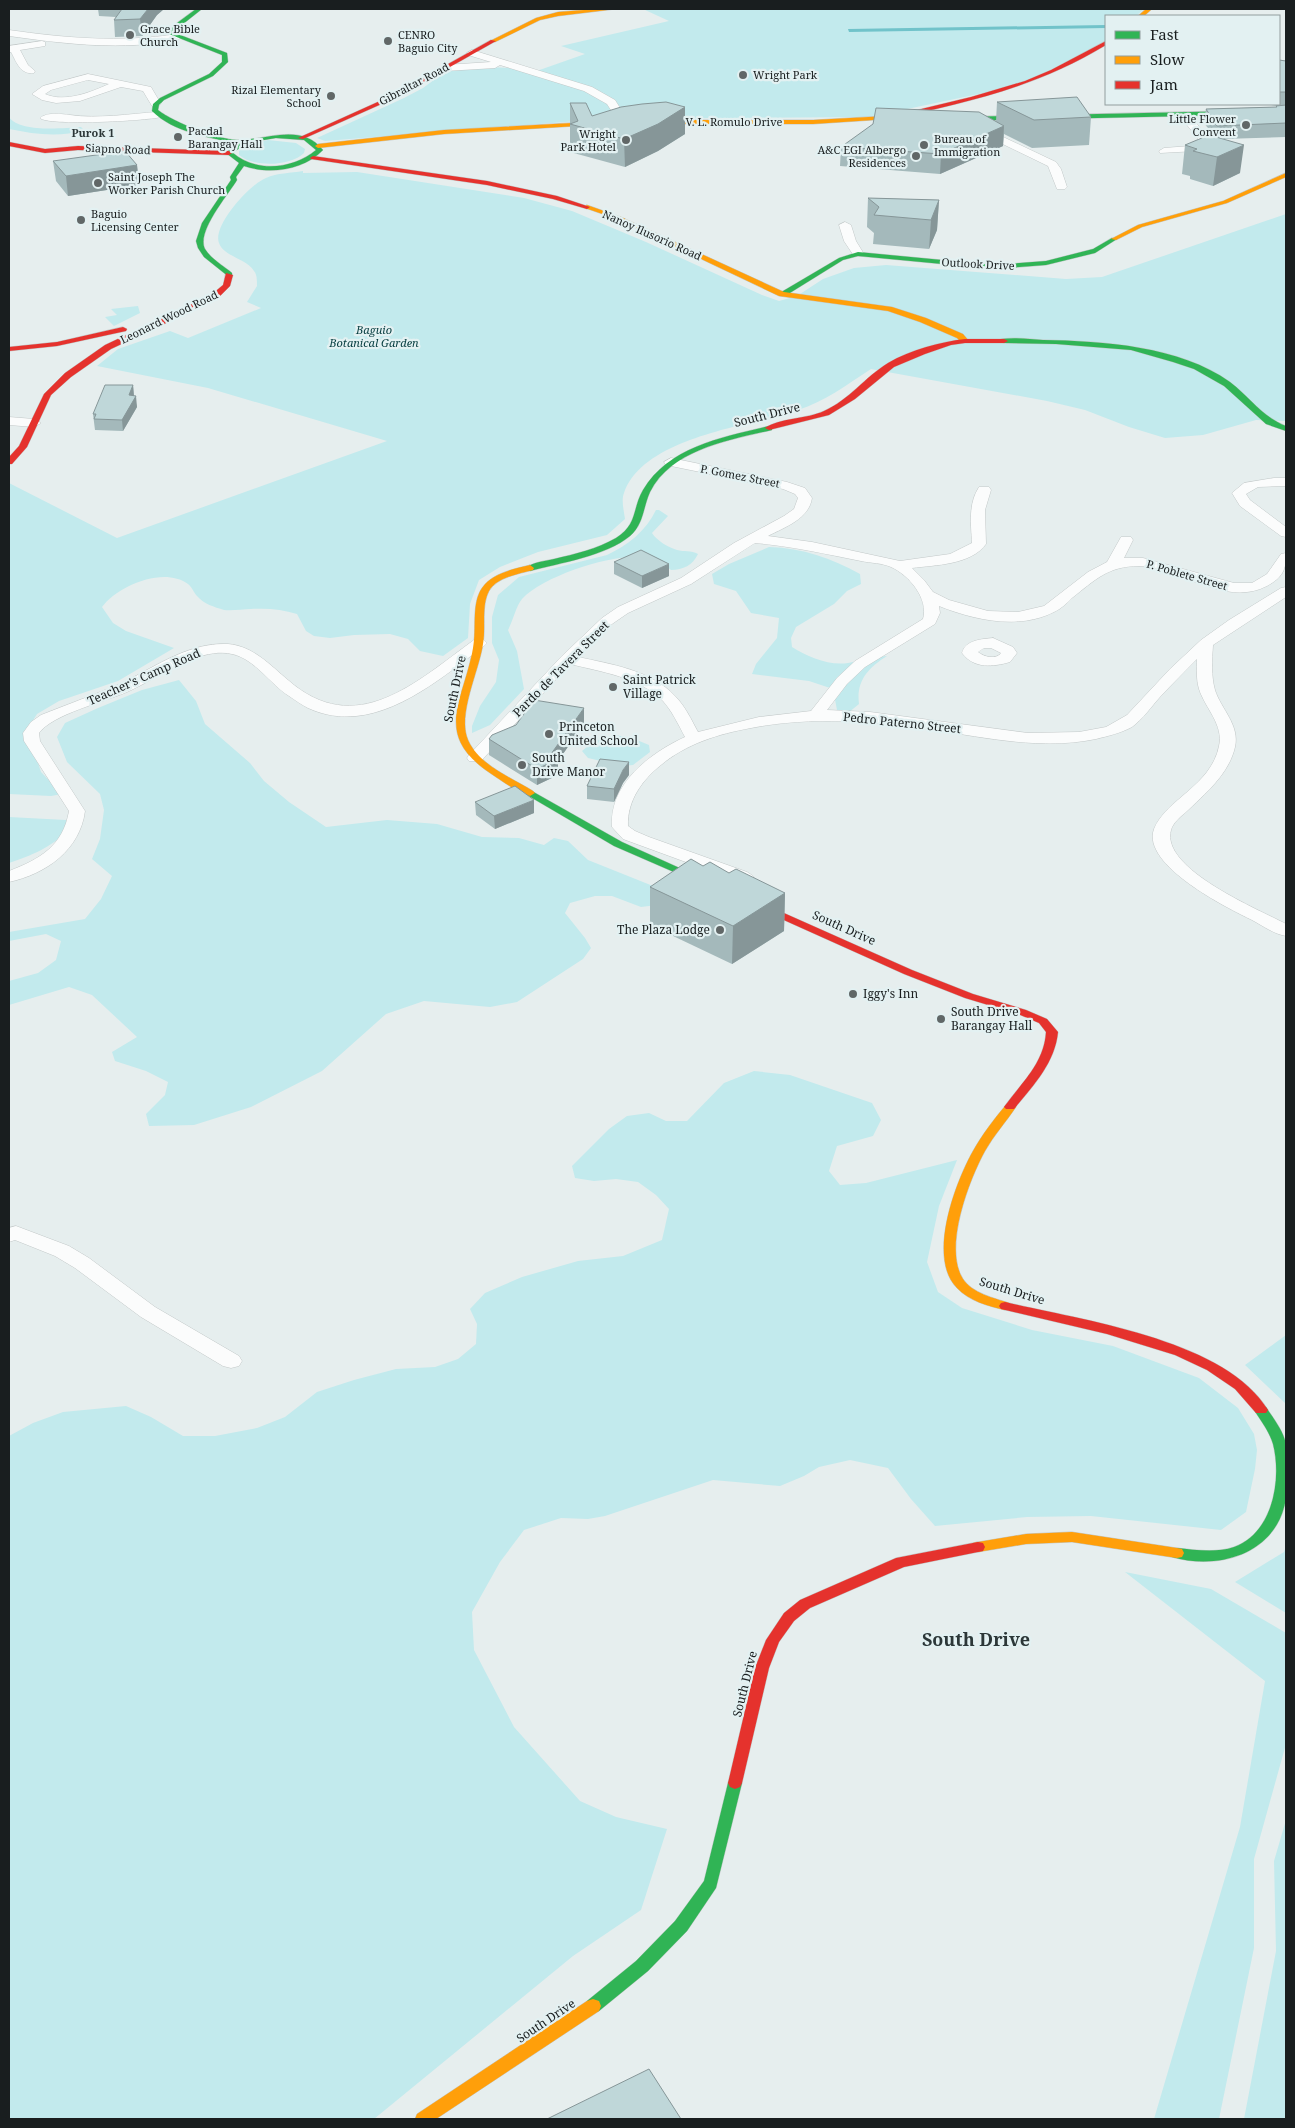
<svg xmlns="http://www.w3.org/2000/svg" width="1295" height="2128" viewBox="0 0 1295 2128" font-family="'Noto Serif',serif">
  <style>
    .green { fill: #c2eaed }
    .water { fill: #71c3ca }
    .lines { fill: none; stroke-linecap: round; stroke-linejoin: round }
    .street-casing { stroke: #c2c8c8; stroke-width: 1 }
    .fast-casing { stroke: #c2c8c8; stroke-width: 1 }
    .slow-casing { stroke: #c2c8c8; stroke-width: 1 }
    .jam-casing { stroke: #c2c8c8; stroke-width: 1 }
    .street { fill: #fbfcfc; fill-rule: evenodd }
    .fast { fill: #30b455; fill-rule: evenodd }
    .slow { fill: #ff9f0a; fill-rule: evenodd }
    .jam { fill: #e5322d; fill-rule: evenodd }
    .wall { fill: #a4b9bb }
    .shaded-wall { fill: #869698 }
    .building { fill: #bfd7d9; stroke: #869698 }
    .poi-dot { fill: #616767; stroke: #e3f1f2; stroke-width: 2 }
    .labels { text-anchor: middle; stroke-width: 4.5; stroke-linejoin: round; paint-order: stroke }
    .far-poi-label { font-size: 11px; fill: #191e1f; stroke: #e3f1f2; text-anchor: start }
    .far-street-label { font-size: 11px; fill: #191e1f; stroke: #e3f1f2 }
    .far-neighbourhood-label { font-size: 11px; font-weight: bold; fill: #2c3738; stroke: #e3f1f2 }
    .far-park-label { font-size: 11px; font-style: italic; fill: #043b3e; stroke: #e3f1f2 }
    .street-label { font-size: 12px; fill: #191e1f; stroke: #e3f1f2 }
    .poi-label { font-size: 12px; fill: #191e1f; stroke: #e3f1f2; text-anchor: start }
    .near-quarter-label { font-size: 18px; font-weight: bold; fill: #2c3738; stroke: #e3f1f2 }
  </style>
  <rect width="100%" height="100%" fill="#e6eeee"/>
  <path class="green" d="M643,9H1144L1136,16H1106V41L1080,57L1040,77L993,91L869,117L603,119L325,141L317,138L404,98L423,88L446,71L488,67L509,68L531,73L585,54L561,46L669,21Z
    M9,117C20,133 63,128 81,127L84,130C59,138 34,134 9,129Z
    M268,140L296,143L305,149L304,153C291,166 254,168 239,155V151L250,144Z
    M303,171V173L357,172L524,198L572,211L646,242L762,295L779,301L797,296L823,279L854,268L886,265L1066,279L1102,277L1286,214V421L1256,420L1203,435L1165,438L1129,427L1085,410L1047,401L871,369C848,384 824,402 798,410C749,426 643,437 624,493C621,500 624,511 625,519L607,535L538,552L500,567L479,580L470,604L468,638L443,656L420,651L408,639L390,634L354,635L330,638L314,636L306,631L297,614C282,609 267,608 251,609C243,609 233,611 224,610C214,607 204,604 197,596C194,593 192,587 188,584C163,566 118,586 102,607L113,623L126,631L174,648L118,681L59,701L37,714L27,730L41,772L62,794L51,796L9,794V483L117,538L387,441L208,388L97,366L118,349L170,331L188,338L261,308L247,302L257,286C257,281 257,274 254,271C246,258 224,257 219,243C212,226 250,184 266,178C277,173 291,173 303,171Z
    M138,306L140,313L114,326L105,317L117,315L111,309Z
    M656,510H659L668,516L652,533C657,541 668,547 677,550C684,552 691,550 698,554C693,565 683,570 671,570C662,562 652,558 640,557C609,555 544,576 522,599C516,606 513,621 508,630L517,651L524,689L490,725L472,733V726L480,706L496,682L499,660L492,643V617L498,595L519,577L607,555C628,545 646,531 656,510Z
    M769,547C803,548 831,558 860,574L861,584L847,591L834,604L796,627L791,638L792,647C808,657 829,666 848,663C862,660 873,657 887,656C868,668 856,681 859,704L848,713L837,710L833,689L809,681L752,674L756,664L777,638L779,618L751,613L736,591L714,584L712,574L729,564Z
    M179,680L196,701L205,724L250,763L264,781L289,802L326,827L387,820L437,824L482,837L519,838L544,845L554,838L568,841L588,860L658,888L657,905L641,907L612,896H595L570,903L565,913L585,938L591,948L583,959L517,1002L490,1007L424,1001L386,1014L322,1071L251,1107L194,1125L149,1126L146,1114L165,1095L168,1082L146,1071L115,1061L112,1052L137,1037L92,995L69,987L9,1005V981L38,973L56,960L61,941L46,934L9,941V932L85,919L101,899L112,876L92,859L100,839L104,810L100,794L67,762L57,737L65,723L98,708L142,690Z
    M615,735L632,738L649,745L650,752L633,765L622,766L588,758L582,751L594,741Z
    M9,817L66,820L68,831C49,848 33,855 9,863Z
    M754,1071L790,1075L872,1103L881,1120L873,1136L837,1146L829,1171L840,1185L866,1183L957,1160L939,1206L927,1262L938,1292L962,1308L1032,1330L1113,1346L1199,1378L1238,1408L1254,1434L1257,1450L1255,1469L1246,1512L1221,1530L1091,1516L1027,1517L935,1526L911,1499L888,1468L850,1460L819,1467L804,1476L780,1486L713,1480L605,1516L588,1519L561,1518L524,1530L500,1562L472,1612L474,1650L514,1727L580,1801L616,1817L667,1829L641,1910L573,1956L374,2119H9V1436L33,1423L63,1412L126,1406L151,1417L183,1436H215L257,1428L285,1417L317,1392L354,1380L396,1369L435,1367L458,1359L476,1344L477,1324L470,1309L485,1293L522,1277L578,1261L623,1256L662,1240L669,1209L656,1195L638,1182L616,1179L594,1181L575,1178L572,1166L609,1129L627,1116L649,1113L666,1121H687L724,1083Z
    M1286,1335V1404L1245,1365Z
    M1286,1546V1613L1235,1582L1284,1552Z
    M1125,1572L1211,1589L1286,1633V1744L1254,1859V1948L1219,2119H1154L1240,1827L1265,1681Z
    M1286,1820V2119H1244L1276,1951L1274,1861Z"/>
  <path class="water" d="M1106,25V28L849,32L848,29Z"/>
  <g class="lines">
    <g class="street-casing">
      <path id="street" d="M9,30C65,38 120,43 177,34L182,37C177,41 170,41 164,42C113,50 60,43 9,36Z
        M42,41L45,42V46L20,50L28,65L35,71L34,73C20,75 16,61 11,52H9V46Z
        M472,50L592,87L615,100L629,122L628,124H620L607,104L584,91L500,65L495,68L445,71L440,68L445,65L491,62L468,55L467,53Z
        M88,74L151,87L161,104L156,107L152,106L143,91L121,87L80,101L56,103L42,100L32,94L43,86ZM88,80L109,84C91,92 65,103 45,94L51,90Z
        M157,112L161,113L162,115L161,117C145,121 48,126 40,118C47,112 61,114 70,115C98,119 129,114 157,112Z
        M1184,112L1188,113L1215,146L1216,148L1215,150L1160,153L1159,151L1164,148L1203,145L1179,115Z
        M982,127L1056,162L1061,169L1067,187L1065,189H1057L1048,166L978,132L977,130L978,128Z
        M845,222L851,225L856,241L864,254L862,256H854L844,241L839,225Z
        M9,417L34,419L41,423L34,427L9,425Z
        M671,458L787,482L805,488L812,498C809,519 785,527 768,536L812,542L900,561L950,554L972,543C971,524 968,504 979,487H989L991,490L985,510L986,544C971,565 935,565 912,568L924,580L933,592L949,600L988,611L1018,612L1044,606L1088,572L1107,562L1121,537H1131L1133,540L1124,558H1143L1234,583H1252L1267,574L1281,554L1286,553C1286,570 1283,577 1267,586C1225,608 1180,567 1139,566C1108,566 1095,580 1072,598C1067,603 1061,609 1054,612C1019,630 974,620 939,606L940,613L935,624L865,667L847,684L827,710L870,712L1028,733L1079,732L1106,727L1127,715L1170,669L1201,640L1229,620L1281,588L1286,587V597L1213,645C1212,660 1211,676 1215,690C1221,709 1240,725 1235,747C1229,774 1205,794 1185,813C1180,817 1173,823 1171,830C1160,869 1260,910 1286,924V936C1274,934 1263,926 1252,920C1227,908 1141,865 1154,829C1166,799 1211,786 1219,746C1224,725 1205,708 1199,689C1196,679 1197,669 1197,659C1185,671 1172,684 1160,697C1151,707 1143,719 1132,727C1121,733 1108,736 1096,739C1043,750 987,738 935,730C873,721 813,716 751,728C718,734 686,744 661,765C642,780 627,801 628,826L635,831L649,837L747,872L753,876L759,887L756,891L750,892L744,891L740,883L735,880L623,839L612,827C609,784 650,753 685,737C678,724 672,711 663,701C639,677 602,672 570,664L481,761H469L467,758L469,755L562,656L602,618L618,607L681,578L734,543L784,516L794,509L798,498L795,494L783,489L666,465L664,462ZM755,543C791,546 826,554 861,561C871,563 882,563 891,567C909,575 929,599 923,619L855,661L837,678L811,711L759,717L698,732C691,719 685,706 675,696C651,670 610,664 578,657L612,624L628,613L691,584Z
        M1274,478H1286V486L1258,487L1246,494L1250,500L1286,527V537L1281,536L1240,506L1232,493L1244,483Z
        M479,638L484,640L487,643L484,646C436,682 373,738 308,708C302,705 295,700 289,696C270,684 255,659 232,654C220,651 206,654 195,658C171,666 150,682 127,692C104,702 53,714 39,733L40,741L85,811C80,850 46,874 9,882V871C40,859 63,846 69,811L24,741L23,733L31,722L41,715C66,705 91,696 115,686C152,670 186,642 228,644C253,646 270,665 288,680C356,740 416,682 474,640Z
        M993,638L1013,647L1017,653L1010,662C993,667 974,669 962,653C965,640 982,639 993,638ZM984,648H991L1001,653C996,660 984,657 978,652Z
        M16,1226L69,1246L89,1258L155,1307L239,1356L242,1361L239,1366L231,1368L223,1366L141,1317L75,1268L55,1256L15,1240L9,1242V1228Z"/>
    </g>
    <g class="fast-casing">
      <path id="fast" d="M196,9H202L178,28L175,33L227,53L228,62L213,76L164,100L159,105L158,110C175,123 220,141 241,140C268,139 302,123 323,150C304,170 270,175 244,166L236,177L237,180C228,195 196,232 205,249C211,259 224,266 232,273V277H229L204,257L198,248L196,241L202,223L231,180L230,177L239,163L226,153L237,143C209,138 173,132 152,111L153,104L160,98L209,74L222,62V55L169,34L173,26ZM276,138L304,140L316,150C293,169 257,173 233,153L246,143Z
        M1286,110V114L955,121L952,119L955,117Z
        M1112,238L1117,239L1095,253L1046,265L995,269L858,256L843,260L785,296L778,294L839,258L858,252L995,265L1046,261L1093,249Z
        M1001,339C1015,337 1030,339 1043,340C1103,341 1180,346 1230,382C1251,398 1261,416 1286,426V431L1266,424L1224,386L1194,369L1173,362L1131,350L1056,344L1004,343L1000,341Z
        M769,426H772V430C730,440 672,449 650,492C643,507 644,524 630,536C606,556 560,563 530,571L526,568C533,562 545,561 554,559C575,554 597,549 616,538C638,524 632,509 643,490C669,446 724,437 769,426Z
        M530,790L622,842L715,884L714,886H706L614,846L527,795L525,793Z
        M1261,1405L1266,1407C1273,1418 1283,1430 1286,1444C1288,1452 1286,1462 1286,1471C1286,1480 1287,1489 1286,1498C1278,1553 1220,1571 1172,1557L1170,1553L1172,1549L1177,1548C1195,1550 1217,1553 1234,1547C1273,1533 1282,1479 1273,1444C1269,1431 1261,1421 1254,1410L1256,1407Z
        M735,1777L740,1779L742,1783L716,1888L687,1931L648,1971L599,2011L593,2013L587,2011L585,2006L587,2001L636,1961L675,1921L704,1881L728,1783L730,1779Z"/>
    </g>
    <g class="slow-casing">
      <path id="slow" d="M597,9H616L558,16L540,20L495,42L490,41L536,18L558,12Z
        M1146,9H1152L1144,16H1138Z
        M887,116L890,118L889,119L813,124H648L645,122L648,120H813Z
        M608,121L610,122V124L444,134L318,148L315,146L318,144L444,130Z
        M1286,173V177L1227,203L1142,227L1116,240L1111,239L1138,225L1223,201Z
        M587,205L621,217L784,292L892,307L926,318L963,334L969,341L962,343L957,338L920,322L888,311L779,296L617,219L585,208L584,207Z
        M530,565L534,568L533,570C519,574 497,577 489,591C481,606 486,627 483,644C479,671 457,715 468,740C479,765 512,778 533,791L535,793L530,796C517,792 502,781 490,773C432,734 464,701 473,648C477,629 471,604 482,588C492,573 514,569 530,565Z
        M1010,1103L1016,1107C1006,1122 994,1135 985,1151C969,1180 943,1248 963,1279C972,1293 994,1298 1009,1303L1011,1306L1009,1309L1005,1310C988,1306 969,1301 957,1288C927,1258 955,1183 973,1151C982,1135 994,1119 1006,1105Z
        M1072,1532L1177,1548L1182,1549L1184,1553L1182,1557L1177,1558L1072,1542L1026,1544L978,1552L973,1551L971,1547L973,1543L978,1542L1026,1534Z
        M593,1999L599,2001L601,2006L599,2011L436,2119H415L417,2114L587,2001Z"/>
    </g>
    <g class="jam-casing">
      <path id="jam" d="M491,40L496,41L395,98L303,139L298,138L391,96Z
        M1106,41V45C1035,88 967,102 887,120L884,118L971,97L1025,81L1051,70Z
        M9,142L45,149L78,146L229,151L232,153L229,155L78,150L45,153L9,146Z
        M313,156L487,181L557,196L590,207L587,209L553,199L487,185L311,159L310,158Z
        M226,273L233,275L230,286L217,299L111,349L71,377L51,395L27,447L12,464H9V457L19,446L44,394L65,373L105,345L211,295L223,285Z
        M123,327L127,329L126,331L57,346L9,351V347L57,342Z
        M965,339H1004L1008,341L1004,343H965L951,345L925,354L894,367L855,399L829,415L769,430L765,428C779,418 807,419 824,411C849,400 865,377 888,363C910,350 940,342 965,339Z
        M750,898L912,970L973,994L1026,1010L1047,1019L1058,1032C1055,1063 1033,1086 1014,1109H1006L1004,1107C1021,1083 1044,1064 1046,1032L1039,1023L1018,1014L965,998L904,974L746,903L745,901L746,899Z
        M1005,1302C1080,1320 1225,1339 1268,1410L1266,1413H1256L1235,1389L1207,1370L1175,1355L1107,1334L1001,1309L999,1306L1001,1303Z
        M978,1542L983,1543L985,1547L983,1551L904,1567L810,1608L794,1621L779,1642L769,1668L742,1783L740,1787L735,1789L730,1787L728,1783L755,1668L766,1640L784,1613L800,1600L896,1558Z"/>
    </g>
    <use href="#street" class="street"/>
    <use href="#fast" class="fast"/>
    <use href="#slow" class="slow"/>
    <use href="#jam" class="jam"/>
  </g>
  <path class="wall" d="M98,9H164L157,15L142,36L115,37L114,20L116,17L99,16Z
    M1279,60L1286,61V137L1223,139L1240,173L1213,186L1190,179V176L1182,174L1185,145L1214,136L1204,123L1206,109L1276,107V106H1277L1271,105L1270,104H1279Z
    M997,102L1091,117L1089,145L1032,148L1004,134L1003,146L940,174L840,166L841,147L996,121Z
    M570,103L592,116L685,134L658,151L625,167L570,152Z
    M53,161L137,165L139,185L68,196L56,181Z
    M868,198L939,200L937,230L929,249L873,244L874,233L867,227Z
    M133,385L134,396L137,407L123,431L95,430L93,414Z
    M614,562L669,576L642,588L614,574Z
    M584,724L558,761V775L537,785L489,755V739Z
    M629,775L623,783L614,802L587,799V786Z
    M475,802L534,813L495,829L476,815Z
    M703,866L785,893L784,931L732,964L650,925V887Z"/>
  <path class="shaded-wall" d="M148,9H164L157,15L142,36L140,19Z
    M685,107V134L658,151L625,167L624,139Z
    M1004,126L1003,146L940,174L941,154Z
    M1244,145L1240,173L1213,186L1217,157Z
    M137,165L139,185L68,196L66,176Z
    M939,200L937,230L929,249L931,220Z
    M9,327L10,339H9Z
    M133,385L134,397L136,396L137,407L123,431L122,420L129,395Z
    M669,564V576L642,588V576Z
    M584,708V724L558,761V775L537,785V769L551,754Z
    M629,762V775L623,783L614,802V789L623,770Z
    M534,800V813L495,829L494,816Z
    M785,893L784,931L732,964L733,926Z"/>
  <path class="building" d="M122,9H148L140,19L114,20Z
    M1279,60L1286,61V92H1279Z
    M1077,97L1091,117L1034,120L997,102Z
    M666,102L685,107L658,124L624,139L570,124L578,121L570,103H586L592,116L621,107L642,104Z
    M1286,105V123L1217,126L1206,109L1277,107L1276,106Z
    M876,108L979,112L1004,126L941,154L841,147L873,124Z
    M1209,135L1244,145L1217,157L1193,151L1197,149L1185,145Z
    M125,151L137,165L66,176L53,161Z
    M868,198L939,200L931,220L874,215L879,207Z
    M105,385H133L129,395L136,396L122,420L94,419L96,414H93Z
    M641,550L669,564L642,576L614,562Z
    M534,700L584,708L551,754L558,759L537,769L489,739L492,735L516,725Z
    M600,759L629,762L623,770L614,789L587,786Z
    M515,786L534,800L494,816L475,802Z
    M691,859L703,866L710,862L729,873L736,869L785,893L733,926L650,887Z
    M649,2069L681,2119H547Z"/>
  <g class="poi-dot">
    <circle cx="130" cy="35" r="5"/>
    <circle cx="388" cy="41" r="5"/>
    <circle cx="743" cy="75" r="5"/>
    <circle cx="331" cy="96" r="5"/>
    <circle cx="1246" cy="125" r="5"/>
    <circle cx="178" cy="137" r="5"/>
    <circle cx="626" cy="140" r="5"/>
    <circle cx="924" cy="145" r="5"/>
    <circle cx="916" cy="156" r="5"/>
    <circle cx="98" cy="183" r="5"/>
    <circle cx="81" cy="220" r="5"/>
    <circle cx="613" cy="687" r="5"/>
    <circle cx="549" cy="734" r="5"/>
    <circle cx="522" cy="765" r="5"/>
    <circle cx="720" cy="930" r="5"/>
    <circle cx="853" cy="994" r="5"/>
    <circle cx="941" cy="1019" r="5"/>
  </g>
  <g class="labels">
    <g class="far-poi-label">
      <text x="140" y="33">Grace Bible<tspan x="140" dy="13">Church</tspan></text>
      <text x="398" y="39">CENRO<tspan x="398" dy="13">Baguio City</tspan></text>
      <text x="753" y="79">Wright Park</text>
      <text x="321" y="94" text-anchor="end">Rizal Elementary<tspan x="321" dy="13">School</tspan></text>
      <text x="1236" y="123" text-anchor="end">Little Flower<tspan x="1236" dy="13">Convent</tspan></text>
      <text x="188" y="135">Pacdal<tspan x="188" dy="13">Barangay Hall</tspan></text>
      <text x="616" y="138" text-anchor="end">Wright<tspan x="616" dy="13">Park Hotel</tspan></text>
      <text x="934" y="143">Bureau of<tspan x="934" dy="13">Immigration</tspan></text>
      <text x="906" y="154" text-anchor="end">A&amp;C EGI Albergo<tspan x="906" dy="13">Residences</tspan></text>
      <text x="108" y="181">Saint Joseph The<tspan x="108" dy="13">Worker Parish Church</tspan></text>
      <text x="91" y="218">Baguio<tspan x="91" dy="13">Licensing Center</tspan></text>
    </g>
    <g class="far-street-label">
      <text transform="translate(414 84) rotate(-28)" y="4">Gibraltar Road</text>
      <text x="734" y="126">V. L. Romulo Drive</text>
      <text transform="translate(118 149) rotate(2)" y="4">Siapno Road</text>
      <text transform="translate(652 235) rotate(24)" y="4">Nanoy Ilusorio Road</text>
      <text transform="translate(978 264) rotate(3)" y="4">Outlook Drive</text>
      <text transform="translate(169 317) rotate(-26)" y="4">Leonard Wood Road</text>
      <text transform="translate(740 476) rotate(11)" y="4">P. Gomez Street</text>
      <text transform="translate(1187 575) rotate(16)" y="4">P. Poblete Street</text>
    </g>
    <g class="far-neighbourhood-label">
      <text x="93" y="137">Purok 1</text>
    </g>
    <g class="far-park-label">
      <text x="374" y="334">Baguio<tspan x="374" dy="13">Botanical Garden</tspan></text>
    </g>
    <g class="street-label">
      <text transform="translate(767 415) rotate(-14)" y="4">South Drive</text>
      <text transform="translate(561 669) rotate(-45)" y="4">Pardo de Tavera Street</text>
      <text transform="translate(144 677) rotate(-24)" y="4">Teacher's Camp Road</text>
      <text transform="translate(455 689) rotate(-78)" y="4">South Drive</text>
      <text transform="translate(902 723) rotate(6)" y="4">Pedro Paterno Street</text>
      <text transform="translate(844 928) rotate(24)" y="4">South Drive</text>
      <text transform="translate(1012 1291) rotate(17)" y="4">South Drive</text>
      <text transform="translate(745 1684) rotate(-76)" y="4">South Drive</text>
      <text transform="translate(546 2021) rotate(-34)" y="4">South Drive</text>
    </g>
    <g class="poi-label">
      <text x="623" y="684">Saint Patrick<tspan x="623" dy="14">Village</tspan></text>
      <text x="559" y="731">Princeton<tspan x="559" dy="14">United School</tspan></text>
      <text x="532" y="762">South<tspan x="532" dy="14">Drive Manor</tspan></text>
      <text x="710" y="934" text-anchor="end">The Plaza Lodge</text>
      <text x="863" y="998">Iggy's Inn</text>
      <text x="951" y="1016">South Drive<tspan x="951" dy="14">Barangay Hall</tspan></text>
    </g>
    <g class="near-quarter-label">
      <text x="976" y="1646">South Drive</text>
    </g>
  </g>
  <rect width="1295" height="2128" fill="none" stroke="#191e1f" stroke-width="20"/>
  <rect x="1105" y="15" width="175" height="90" fill="#e3f1f2" stroke="#929d9e"/>
  <rect x="1115" y="31" width="25" height="8" fill="#30b455" stroke="#929d9e"/>
  <text x="1150" y="40" font-size="15" fill="#191e1f">Fast</text>
  <rect x="1115" y="56" width="25" height="8" fill="#ff9f0a" stroke="#929d9e"/>
  <text x="1150" y="65" font-size="15" fill="#191e1f">Slow</text>
  <rect x="1115" y="81" width="25" height="8" fill="#e5322d" stroke="#929d9e"/>
  <text x="1150" y="90" font-size="15" fill="#191e1f">Jam</text>
</svg>
